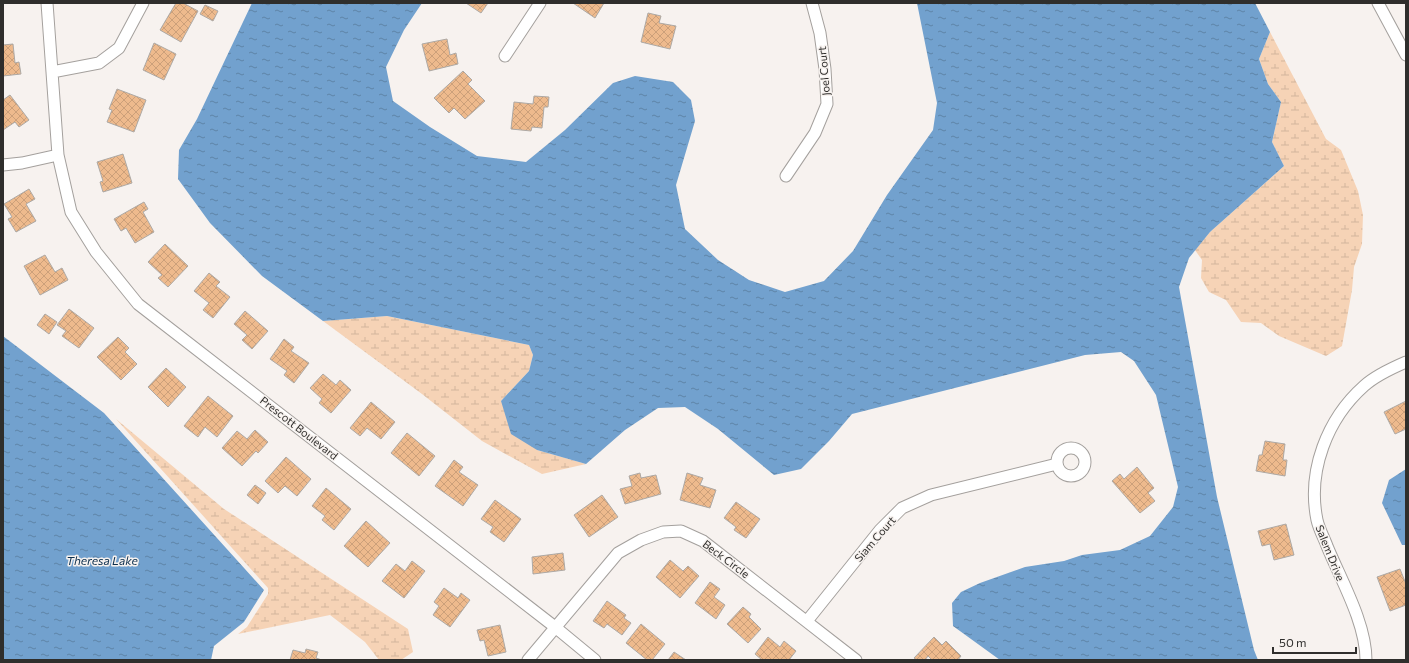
<svg xmlns="http://www.w3.org/2000/svg" width="1409" height="663" viewBox="0 0 1409 663" font-family="Commissioner,sans-serif">
  <style>
    .wetland { fill: url(#wetland-marsh) }
    .water { fill: url(#water-ripples) }
    .building { fill: url(#building-cross-hatch); stroke: #ada9a5 }
    .lines { fill: none; stroke-linecap: round; stroke-linejoin: round }
    .minor-casing { stroke: #a4a09d; stroke-width: 13 }
    .minor { stroke: #fff; stroke-width: 11 }
    .labels { text-anchor: middle; stroke-width: 3; stroke-linejoin: round; paint-order: stroke }
    .street-label { font-size: 11px; fill: #2f2e2c; stroke: #f7f2ef }
    .water-label { font-size: 12px; font-style: italic; fill: #0c2f4e; stroke: #f7f2ef }
  </style>
  <defs>
    <pattern id="wetland-marsh" width="20" height="14" patternUnits="userSpaceOnUse"><rect width="20" height="14" fill="#f6d3b6"/><path d="M1 5h8M5 5V1M11 12h8M15 12V8" fill="none" stroke="#d3b59d"/></pattern>
    <pattern id="water-ripples" width="26" height="14" patternUnits="userSpaceOnUse"><rect width="26" height="14" fill="#72a1ce"/><path d="M2 4q2-2 4 0t4 0M15 11q2-2 4 0t4 0" fill="none" stroke="#5e84a7"/></pattern>
    <pattern id="building-cross-hatch" width="8" height="8" patternUnits="userSpaceOnUse"><rect width="8" height="8" fill="#eeba8d"/><path d="M0 0l8 8M0 8l8-8" fill="none" stroke="#cca07a"/></pattern>
  </defs>
  <rect width="100%" height="100%" fill="#f7f2ef"/>
  <path class="wetland" d="M1270,32L1326,139L1341,150L1358,191L1363,215L1362,244L1354,267L1352,290L1342,346L1326,356L1279,336L1261,323L1241,322L1226,300L1209,292L1201,278L1202,260L1195,250L1210,232L1284,166L1272,142L1281,102L1268,84L1259,59Z
    M387,316L529,345L533,355L529,371L501,401L537,450L586,464L542,474L482,441L422,394L323,321Z
    M116,419L224,509L408,629L413,652L401,660H379L365,642L330,615L238,634L247,627L268,594V588Z"/>
  <path class="water" d="M252,3H422L404,30L386,67L393,101L430,127L477,156L526,162L565,130L613,83L635,76L673,82L691,100L695,121L676,185L685,229L718,260L749,280L785,292L824,281L853,251L887,195L933,130L937,103L917,3H1255L1270,32L1259,59L1268,84L1281,102L1272,142L1284,166L1210,232L1189,258L1179,287L1217,497L1254,650L1258,660H1000L953,626L952,603L961,592L980,583L1025,567L1064,561L1082,555L1120,550L1150,536L1173,507L1178,487L1156,395L1134,361L1121,352L1085,355L852,414L829,441L801,469L774,475L718,429L685,407L658,408L625,430L586,464L537,450L511,434L501,401L529,371L533,355L529,345L387,316L323,321L262,276L210,223L178,179L179,150L197,119Z
    M3,336L104,413L264,590L244,622L214,646L211,660H3Z
    M1406,469V545H1402L1382,503L1389,480Z"/>
  <path class="building" d="M176,3H183L198,11L181,42L160,30Z
    M466,3H488L481,13Z
    M573,3H604L595,18Z
    M205,5L218,11L213,21L200,14Z
    M648,13L661,16L659,23L676,26L670,49L641,42Z
    M447,39L450,55L456,53L458,64L429,71L422,44Z
    M154,43L176,54L164,80L143,70Z
    M13,44L15,63L19,62L21,74L3,76V45Z
    M463,71L472,80L468,84L485,101L465,119L454,108L449,113L434,98Z
    M117,89L146,100L134,132L107,122L112,110L109,109Z
    M10,95L29,120L19,127L15,122L3,130V100Z
    M534,96L549,97L548,107H544L542,128L532,127L531,131L511,129L514,102L533,104Z
    M123,154L132,183L103,192L100,182L103,181L97,162Z
    M29,189L35,199L26,204L36,221L16,232L8,219L12,217L4,204Z
    M144,202L148,209L143,212L154,232L135,243L126,228L121,231L114,219Z
    M165,244L188,266L168,287L158,278L162,275L148,262Z
    M45,255L55,272L62,268L68,280L40,295L24,266Z
    M209,273L220,282L216,286L230,297L213,318L203,310L209,303L194,291Z
    M69,309L94,328L79,348L62,336L66,331L57,325Z
    M245,311L268,331L252,349L242,340L247,335L234,324Z
    M45,314L57,322L49,334L37,325Z
    M118,337L129,348L125,352L137,364L121,380L97,357Z
    M284,339L294,347L291,351L309,363L294,383L284,375L287,371L270,359Z
    M166,368L186,387L168,407L148,387Z
    M323,374L336,385L340,380L351,390L331,413L319,403L322,399L310,388Z
    M208,396L233,416L217,437L205,427L198,437L184,426Z
    M1406,401V429L1395,434L1384,412Z
    M371,402L395,422L381,439L367,428L360,436L350,428Z
    M255,430L268,442L258,453L256,451L242,466L222,448L237,431L247,439Z
    M407,433L435,456L419,476L391,453Z
    M1265,441L1285,444L1283,460H1287L1285,476L1256,471L1259,455H1262Z
    M286,457L311,479L297,496L285,486L278,493L265,481Z
    M454,460L463,467L459,472L478,485L463,506L435,486Z
    M1137,467L1154,488L1148,493L1155,501L1140,513L1112,481L1120,474L1124,479Z
    M640,473L641,478L656,475L661,494L625,504L620,489L632,486L629,476Z
    M687,473L703,478L700,485L716,490L710,508L680,500Z
    M255,485L266,493L258,504L247,495Z
    M326,488L351,509L334,530L322,520L325,516L312,506Z
    M602,495L618,517L589,537L574,515Z
    M495,500L521,519L504,542L490,532L493,527L481,519Z
    M736,502L760,519L746,538L734,530L736,527L724,518Z
    M366,521L390,543L368,567L344,546Z
    M1286,524L1294,555L1274,560L1270,544L1262,546L1258,531Z
    M563,553L565,570L533,574L532,557Z
    M670,560L683,571L688,566L699,576L680,598L656,577Z
    M412,561L425,571L404,598L382,581L396,564L405,571Z
    M1400,569L1406,584V605L1390,611L1377,577Z
    M710,582L720,589L714,597L725,605L716,619L695,603Z
    M444,588L458,598L461,593L470,600L450,627L433,615L439,606L434,602Z
    M607,601L626,615L624,618L631,623L622,635L607,624L604,628L593,621Z
    M743,607L751,614L749,617L761,629L748,643L727,624Z
    M641,624L665,644L652,660H647L626,643Z
    M500,625L506,652L488,656L484,640L480,641L477,630Z
    M768,637L780,647L784,641L796,651L789,660H762L755,654Z
    M934,637L942,645L946,641L961,656L958,660H932L928,656L925,660H917L914,658Z
    M306,649L318,652L316,658L322,660H290L293,650L305,653Z
    M674,652L686,660H668Z"/>
  <g class="lines">
    <g class="minor-casing">
      <path id="minor" d="M47,3L58,155L71,212L96,252L138,304L555,627L595,660
        M1378,3L1406,55
        M505,56L540,3
        M52,72L99,63L119,48L143,3
        M3,165L22,163L58,155
        M786,176L815,133L827,104L825,69L820,33L812,3
        M1057 462a14 14 0 1 1 28 0a14 14 0 1 1-28 0Z
        M807,621L880,530L902,508L931,495L1057,464
        M528,660L618,553L641,540L663,532L681,531L703,541L856,660
        M1366,660C1366,623 1341,580 1327,546C1324,538 1319,529 1317,520C1307,471 1327,419 1364,386C1375,376 1392,368 1406,362"/>
    </g>
    <use href="#minor" class="minor"/>
  </g>
  <g class="labels">
    <g class="street-label">
      <text transform="translate(824 71) rotate(-95)" y="4">Joel Court</text>
      <text transform="translate(299 428) rotate(38)" y="4">Prescott Boulevard</text>
      <text transform="translate(875 539) rotate(-49)" y="4">Siam Court</text>
      <text transform="translate(1330 553) rotate(68)" y="4">Salem Drive</text>
      <text transform="translate(726 559) rotate(37)" y="4">Beck Circle</text>
    </g>
    <g class="water-label">
      <text x="102" y="565">Theresa Lake</text>
    </g>
  </g>
  <rect width="1409" height="663" fill="none" stroke="#2f2e2c" stroke-width="8"/>
  <path d="M1273 647v6h83v-6" fill="none" stroke="#2f2e2c" stroke-width="2"/>
  <text x="1279" y="647" font-size="12" fill="#2f2e2c" stroke="#f7f2ef" stroke-width="3" paint-order="stroke">50 m</text>
</svg>
